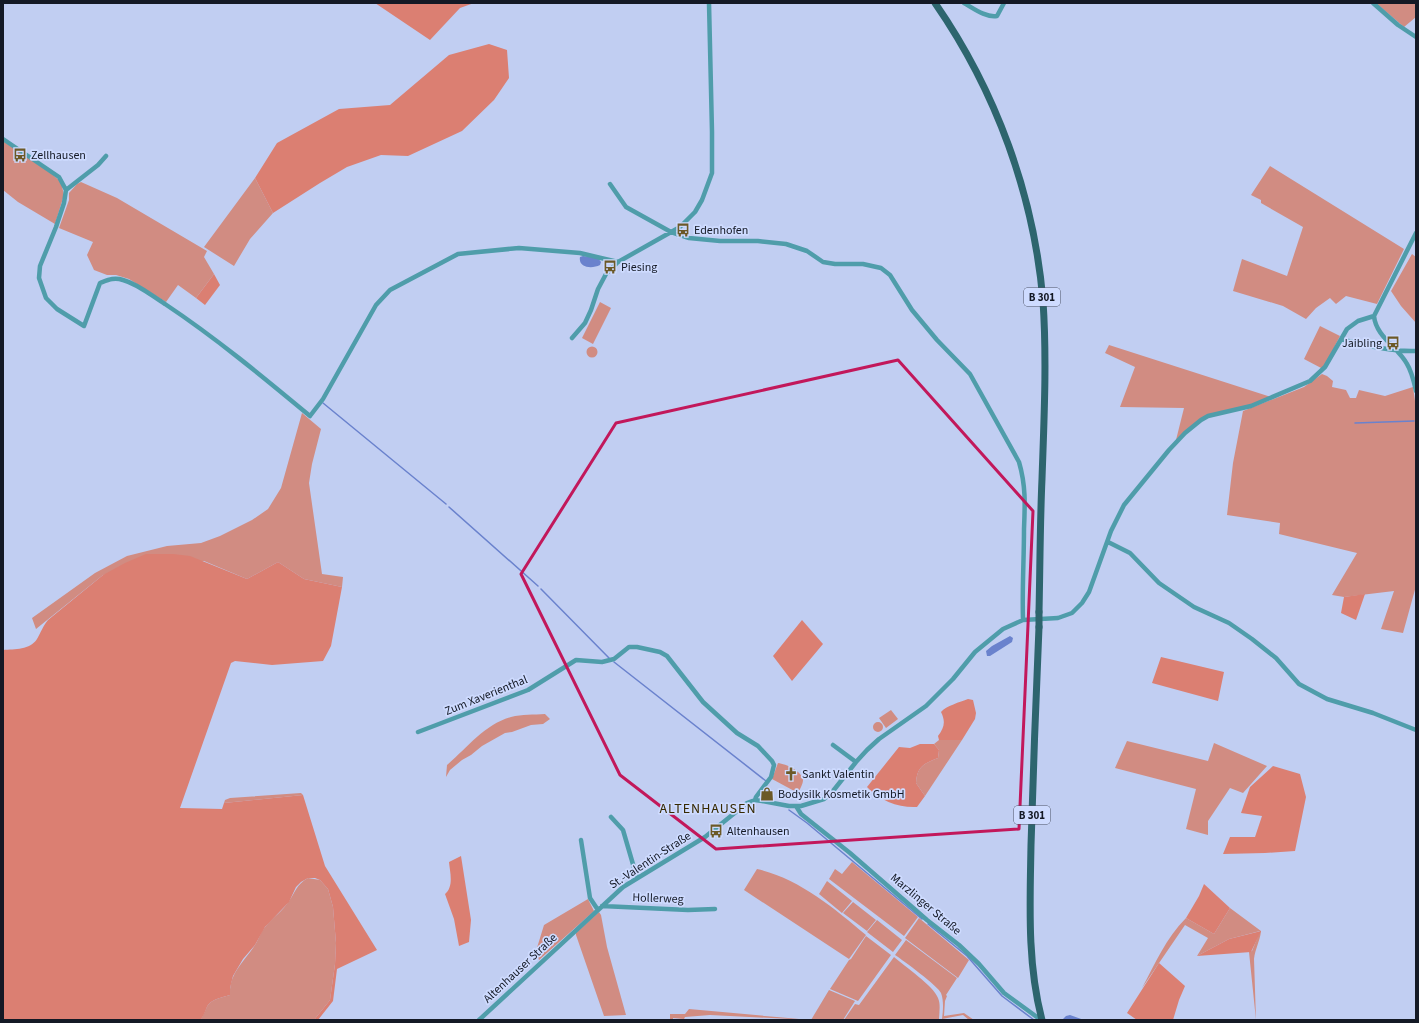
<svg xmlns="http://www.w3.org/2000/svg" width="1419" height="1023" viewBox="0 0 1419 1023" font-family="'Source Sans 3',sans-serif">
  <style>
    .green { fill: #d18c82 }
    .forest { fill: #db7f72 }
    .water { fill: #6a82cd }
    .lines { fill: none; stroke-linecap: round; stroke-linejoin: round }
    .stream { stroke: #6a82cd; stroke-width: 1.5 }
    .minor { stroke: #4f9daa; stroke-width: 4.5 }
    .primary { stroke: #2d656e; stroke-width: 7 }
    .primary-bridge { stroke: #2d656e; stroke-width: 7 }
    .marked { fill: none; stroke: #c2185b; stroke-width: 3; stroke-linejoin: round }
    .labels { text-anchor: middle; stroke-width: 3.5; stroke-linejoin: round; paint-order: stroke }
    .shield { fill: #cedbff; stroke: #4c5366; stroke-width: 1 }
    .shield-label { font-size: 11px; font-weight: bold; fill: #141925 }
    .poi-label { font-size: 12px; fill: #141925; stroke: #cedbff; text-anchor: start }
    .street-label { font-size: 12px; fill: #141925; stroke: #cedbff }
    .quarter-label { font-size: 14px; letter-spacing: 1px; fill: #372900; stroke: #cedbff }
  </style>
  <rect width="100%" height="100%" fill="#c1cef2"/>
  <path class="green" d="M1376,3H1416V17L1404,27Z
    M3,141L52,174L61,182L64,195L55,224L18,202L3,190Z
    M1270,166L1404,249L1377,304L1346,296L1336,304L1330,298L1316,308L1306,319L1283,306L1233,291L1242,259L1287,276L1303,227L1261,203V200L1251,195Z
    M255,178L273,213L250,239L234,266L204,247Z
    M81,182L117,198L207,251L204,257L214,274L196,298L178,285L166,302L129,279L116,275H107L94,270L87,255L93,242L59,228L69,200V193L77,184Z
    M1412,254L1416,257V323L1401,306L1391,291Z
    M600,302L611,308L593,344L582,338Z
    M1320,326L1340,336L1323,369L1304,359Z
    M1109,345L1271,397L1247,406L1208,416L1176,440L1184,408L1120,407L1135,367L1105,353Z
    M586.5 352a5.5 5.5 0 1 1 11 0a5.5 5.5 0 1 1-11 0Z
    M1322,374L1327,376L1333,381L1332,387L1346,390L1350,398H1356L1359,390L1385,396L1413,387L1416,408V586L1403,633L1381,629L1394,591L1344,597L1332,595L1357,553L1279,534L1280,523L1227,515L1233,463L1243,411L1304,387Z
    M302,413L321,429L312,464L309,483L322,574L343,577L342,587L304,579L278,562L247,579L204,561L103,575L36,629L32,618L95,573L127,556L167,546L201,543L220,536L252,520L268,509L281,488Z
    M891,710L898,719L886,728L879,718Z
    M545,714L550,719L543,724L531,725L512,732L505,733L482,746L471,755L462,760L450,770L446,777L447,765C467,748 485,724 511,717C522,714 534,715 545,714Z
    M873 727a5 5 0 1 1 10 0a5 5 0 1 1-10 0Z
    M939,740H962L925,796L916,783C917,767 923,764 938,758L939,750L934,744Z
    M1127,741L1208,761L1214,743L1267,766L1243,793L1230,788L1208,821V835L1186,829L1196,789L1115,768Z
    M778,763C786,764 802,771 803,780C803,784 800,789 798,793L772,779Z
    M301,793L303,795L224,803L225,800L230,798Z
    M852,862L918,917L904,936L829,879L835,869L842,874Z
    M757,869C798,878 834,908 866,935L849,959L744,890Z
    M308,878L320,880L328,889L333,907L336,943L335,964L330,1000L314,1020H200C204,1015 205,1010 208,1005C212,999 224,997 230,995C229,973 244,962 255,945C259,939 261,931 266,926C273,917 283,911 289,901C296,891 296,885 308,878Z
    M827,881L852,901L842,913L819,894Z
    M588,899L594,911L539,960L536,951L544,925Z
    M853,902L876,920L867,931L843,913Z
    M1230,908L1261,931C1260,941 1255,949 1254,959L1256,1020L1249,952L1252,951L1260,931L1229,939L1197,956L1208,938L1185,925L1142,988C1155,964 1166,938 1186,918L1214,934Z
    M599,912L601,915L607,947L626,1015L604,1016L576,935V933Z
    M919,918L969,960L958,978L905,938Z
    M877,920L902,940L893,952L867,932Z
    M866,936L891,955L858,1001L830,989L849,960L851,959Z
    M906,940L957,978L946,995L947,996L945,1001L944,1016L964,1013L974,1020H969L963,1015L942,1019C943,1011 944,1001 941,993C938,986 904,961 895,955Z
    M894,957C904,966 934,986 938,998C941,1005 939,1013 939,1020H844L855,1004L859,1005Z
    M829,990L855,1001L843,1020H811Z
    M689,1009L810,1020L710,1015L685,1017L684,1019L673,1018V1020H670V1014H685Z"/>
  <path class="forest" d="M375,3H474L460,8L430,40Z
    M489,44L507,50L509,78L494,100L462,131L408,156L381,155L347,167L320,183L273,213L255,178L277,143L339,109L390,105L449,55Z
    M214,274L220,285L205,305L196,298Z
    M146,554H173L190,556L247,579L278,562L304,579L342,587L331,646L323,661L272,665L235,661L231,663L180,808L222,809L224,803L303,795L325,866L377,950L337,969L333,1001L318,1020H314L330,1000L335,964L336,943L333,907L328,889L320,880L315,878H308L301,882L296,887L289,902L265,927L255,945L243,959L233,976L230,988V995C224,997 212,999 208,1005C205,1010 205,1015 200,1020H3V650C15,649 30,650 37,639C41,632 43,626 48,620L103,575L125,563Z
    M1365,594L1356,620L1341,613L1344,597Z
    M802,620L823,644L792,681L773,656Z
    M1161,657L1224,672L1218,701L1152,683Z
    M968,699L973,700L976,713L975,719L962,740H939L938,736C944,728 946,722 941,712C946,706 960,702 968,699Z
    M920,744H934L939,750L938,758C923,764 917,767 916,783L925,796L917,807C899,808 880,801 867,787L899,747L910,748Z
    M1273,766L1300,774L1306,797L1295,851L1265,853L1223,854L1230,837H1255L1262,816L1241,813L1250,787Z
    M461,856L471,920L469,942L459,946L454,919L445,894C454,886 450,873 449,862Z
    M1204,884L1230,908L1214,934L1186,918L1199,896Z
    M1261,931L1251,952L1197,956L1229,939Z
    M1159,963L1185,986L1179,1000L1173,1020H1137L1127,1013Z"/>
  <path class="water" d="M583,256L598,258L601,262L600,265C592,269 578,268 580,257Z
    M1010,636L1013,638L1012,642L990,656H987L986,651L992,646Z
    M1070,1015L1084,1020H1062L1066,1016Z"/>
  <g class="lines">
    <path class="stream" d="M323,403L446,504
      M1355,423L1414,421
      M449,507L538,586
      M541,589L609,658
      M614,662L766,781
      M789,810L807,823L922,919
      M928,924L967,956L1002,996L1034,1020"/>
    <path class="minor" d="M964,3C973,8 986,18 997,16L1004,3
      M1373,3L1398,25L1416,37
      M3,139L59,177L66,190
      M106,156L98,165L66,190L64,203L56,227L40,266L39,278L46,298L57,309L84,326L100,283C108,280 114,277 123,280C138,284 152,296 165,304C216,338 263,377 310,416L323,399L376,305L390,290L458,254L519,248L580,253L618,262
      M610,184L626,207L671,232L689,238L720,241H758L786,244L807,251L823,262L835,264H863L881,268L890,275L912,310L937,340L970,374L1019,462C1026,486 1025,505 1024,529C1024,560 1022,589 1023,620
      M1416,233L1374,316C1376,337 1398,347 1407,364C1412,372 1414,382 1416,391
      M572,338L585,323L591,310L598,289L606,274L618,262L680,227L695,212L702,200L712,173V132L709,3
      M1341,339C1365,345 1391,352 1416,351
      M1108,542L1130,553L1159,583L1194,607L1229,623L1252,639L1276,658L1299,684L1327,699L1373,713L1416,730
      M418,732L528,690L576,660L602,662L614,659L629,647H637L660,652L667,656L703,702L737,733L758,746L772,761L774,765L771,777L756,797L755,800
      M833,745L856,762
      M796,806L801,814L850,853L927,920L959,945L979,964L1004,993L1041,1020
      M611,817L623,830L637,878
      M581,840L590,898L598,910
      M602,906L688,910L715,909
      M479,1020L623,887L705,837L747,803L755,800L762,801L789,806H801L824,799L833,791L856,762L867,750L879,739L926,706L953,679L975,652L1003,629L1023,620L1058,618L1072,613L1082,603L1089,592L1111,531L1124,505L1169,450L1185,433L1201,420L1208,416L1251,406L1310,381L1325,367L1347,329L1358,321L1374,316"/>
    <path class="primary" d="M935,3C996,91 1034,195 1043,301C1047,360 1044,420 1042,479C1040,523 1040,568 1039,612
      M1039,627C1036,700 1033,772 1031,845C1030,904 1027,963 1042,1020"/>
    <path class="primary-bridge" d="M1039,627V612"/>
  </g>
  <path class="marked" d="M898,360L1033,511L1019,829L716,849L620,775L521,574L616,423Z"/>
  <defs>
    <g id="bus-bare" transform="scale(1.08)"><path d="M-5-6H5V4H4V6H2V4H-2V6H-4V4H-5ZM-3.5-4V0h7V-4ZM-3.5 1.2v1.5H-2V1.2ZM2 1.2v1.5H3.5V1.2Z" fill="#6c5927" stroke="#cedbff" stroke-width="2.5" paint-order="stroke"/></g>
    <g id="church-bare" transform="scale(1.08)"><path d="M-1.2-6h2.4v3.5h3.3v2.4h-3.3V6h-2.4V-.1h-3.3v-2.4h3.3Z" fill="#6c5927" stroke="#cedbff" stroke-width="2.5" paint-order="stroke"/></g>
    <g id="shop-bare" transform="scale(1.08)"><path d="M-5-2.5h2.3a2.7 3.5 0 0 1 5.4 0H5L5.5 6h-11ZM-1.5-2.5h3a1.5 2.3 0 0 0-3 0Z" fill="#6c5927" stroke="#cedbff" stroke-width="2.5" paint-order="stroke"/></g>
  </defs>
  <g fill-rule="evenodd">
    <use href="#bus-bare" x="20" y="155"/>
    <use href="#bus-bare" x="683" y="230"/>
    <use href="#bus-bare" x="610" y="267"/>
    <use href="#bus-bare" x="1393" y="343"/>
    <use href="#church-bare" x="791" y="774"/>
    <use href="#shop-bare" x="767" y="794"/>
    <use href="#bus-bare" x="716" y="831"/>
  </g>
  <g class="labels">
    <g class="shield">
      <rect x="1024" y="288" width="36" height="18" rx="3"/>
      <rect x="1014" y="806" width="36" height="18" rx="3"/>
    </g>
    <g class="shield-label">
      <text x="1042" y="301">B 301</text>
      <text x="1032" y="819">B 301</text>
    </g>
    <g class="poi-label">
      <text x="31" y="159">Zellhausen</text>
      <text x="694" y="234">Edenhofen</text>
      <text x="621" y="271">Piesing</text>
      <text x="1382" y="347" text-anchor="end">Jaibling</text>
      <text x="802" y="778">Sankt Valentin</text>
      <text x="778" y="798">Bodysilk Kosmetik GmbH</text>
      <text x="727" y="835">Altenhausen</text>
    </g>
    <g class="street-label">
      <text transform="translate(486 695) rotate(-22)" y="4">Zum Xaverienthal</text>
      <text transform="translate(650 860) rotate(-33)" y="4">St.-Valentin-Straße</text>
      <text transform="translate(658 898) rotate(2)" y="4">Hollerweg</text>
      <text transform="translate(926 904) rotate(40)" y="4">Marzlinger Straße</text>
      <text transform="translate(520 968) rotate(-43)" y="4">Altenhauser Straße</text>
    </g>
    <g class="quarter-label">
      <text x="708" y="813">ALTENHAUSEN</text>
    </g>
  </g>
  <rect width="1419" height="1023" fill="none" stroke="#141925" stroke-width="8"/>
</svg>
